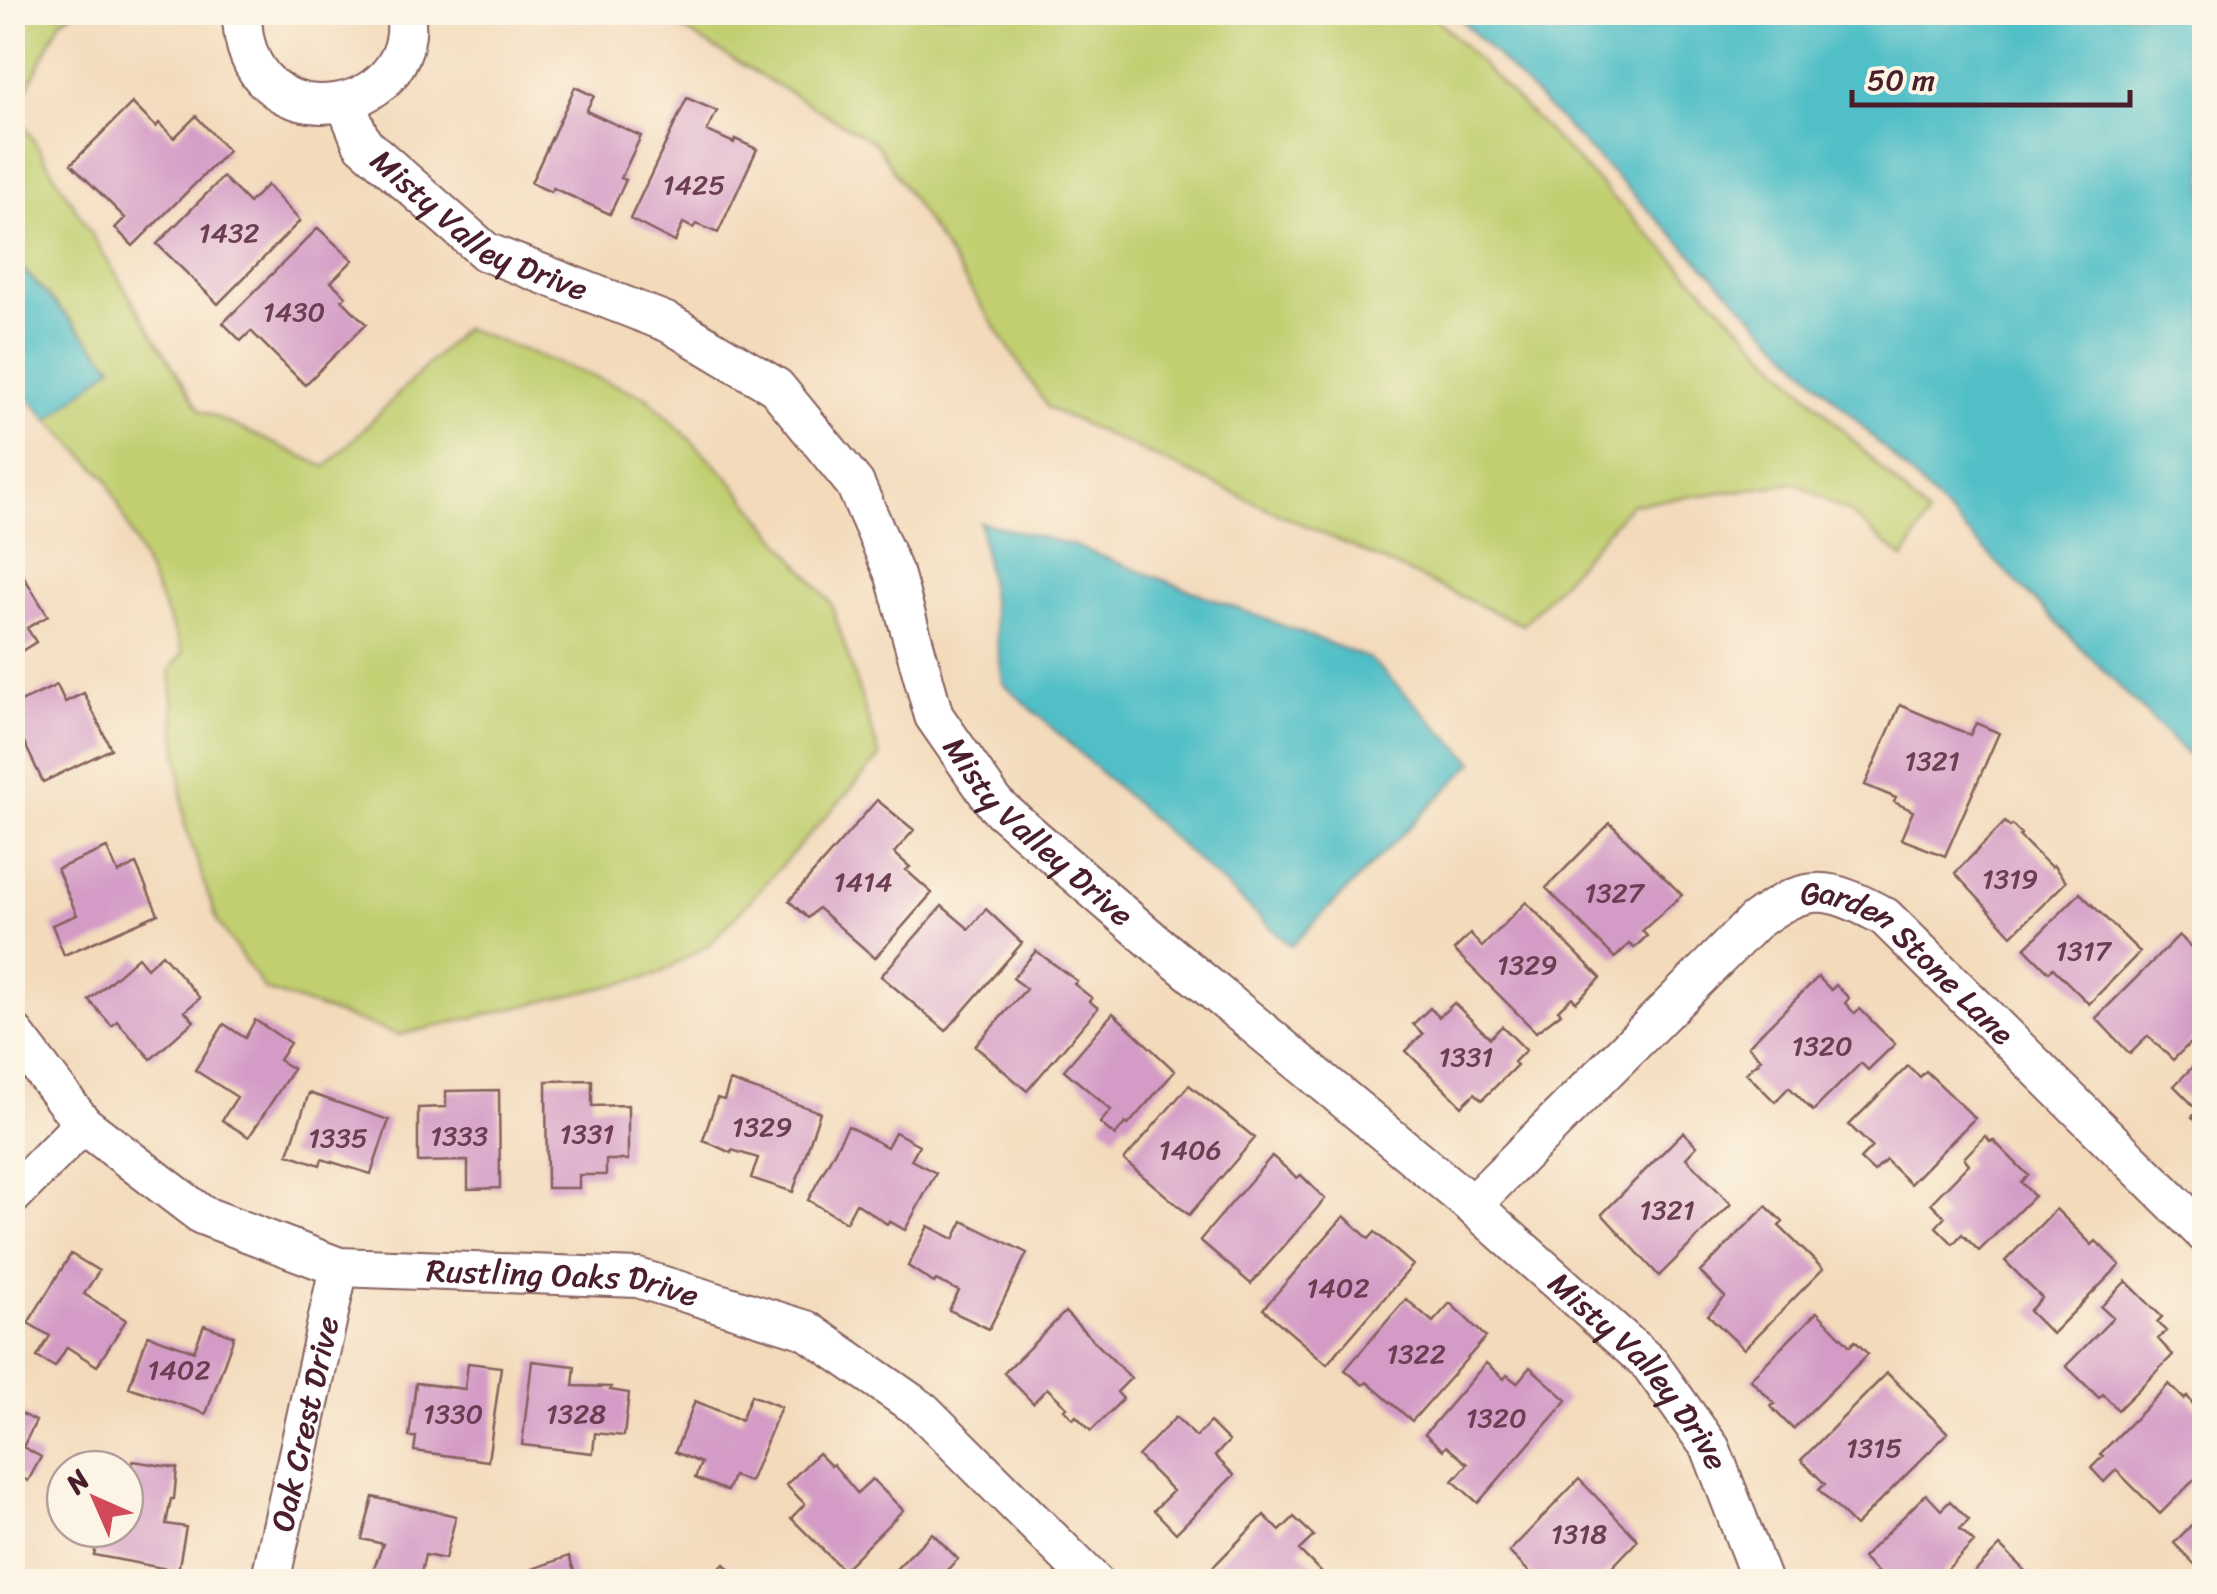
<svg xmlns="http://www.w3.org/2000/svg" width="2217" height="1594" viewBox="0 0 2217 1594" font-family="Sriracha,sans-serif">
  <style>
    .green { fill: #c1cf71; stroke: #86774e; stroke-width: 2.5 }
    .water { fill: #51bfc7; stroke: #4e6f79; stroke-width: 2.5 }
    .building { fill: #d49bc6 }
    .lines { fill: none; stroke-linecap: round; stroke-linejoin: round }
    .minor-casing { stroke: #85605d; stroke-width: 42 }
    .minor { stroke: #fff; stroke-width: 38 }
    .labels { text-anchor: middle; stroke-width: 9; stroke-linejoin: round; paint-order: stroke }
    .number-label { font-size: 28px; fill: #6c3e52 }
    .street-label { font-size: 32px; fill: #4a1f2b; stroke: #fcf5e5 }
  </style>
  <rect width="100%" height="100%" fill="#fcf5e5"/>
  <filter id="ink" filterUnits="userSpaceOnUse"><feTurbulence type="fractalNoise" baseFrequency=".01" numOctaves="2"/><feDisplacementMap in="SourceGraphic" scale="20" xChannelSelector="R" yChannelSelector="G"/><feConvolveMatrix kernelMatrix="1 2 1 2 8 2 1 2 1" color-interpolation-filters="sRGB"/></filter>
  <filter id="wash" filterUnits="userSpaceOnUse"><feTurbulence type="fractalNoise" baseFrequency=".0048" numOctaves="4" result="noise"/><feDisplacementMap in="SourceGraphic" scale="40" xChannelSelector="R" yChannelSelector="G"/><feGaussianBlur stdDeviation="2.25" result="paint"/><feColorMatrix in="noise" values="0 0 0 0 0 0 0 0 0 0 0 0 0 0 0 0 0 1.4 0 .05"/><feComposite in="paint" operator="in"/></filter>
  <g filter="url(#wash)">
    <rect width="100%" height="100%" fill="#f3dabb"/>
    <path class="green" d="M13,13H74L61,20L16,112L200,410L326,467L464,328L647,397L728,477L831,603L880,757L710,944L657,975L399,1035L265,990L217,921L185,825L170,670L183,652L107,479L49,420L113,365L13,258Z
      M655,13H1431L1928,516L1904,559L1851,514L1797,483L1631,504L1523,625L1048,408L876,144Z"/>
    <path class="water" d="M1454,13H2204V772Z
      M12,258L113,366L49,420L13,382Z
      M980,522L1072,545L1370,659L1474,762L1291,946L1003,683Z"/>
    <g id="blocks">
      <path class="building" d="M575,87L594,96L586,111L641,136L621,178L626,180L610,214L553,188L551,192L531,183Z
        M687,98L717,111L707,131L734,143L735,139L757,149L718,233L696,224L693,228L683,223L675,242L630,219Z
        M132,103L156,127L159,123L174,138L196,116L228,151L133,246L115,228L125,218L71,164Z
        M223,177L249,203L267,185L300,221L218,304L157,244Z
        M318,228L353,260L331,282L346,296L342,300L366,324L305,385L251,331L241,341L223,323Z
        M21,572L48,616L27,628L36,642L12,657V577Z
        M57,685L65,702L84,693L111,749L43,782L22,738L12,742V706Z
        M1900,705L1970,735L1976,723L1999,733L1945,856L1901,839L1913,811L1894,802L1896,798L1865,785Z
        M877,800L914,830L894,853L910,867L906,870L932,893L875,958L818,908L808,918L789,901Z
        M2005,822L2010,827L2012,825L2021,834L2019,836L2051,867L2053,865L2066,882L2012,935L1955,873Z
        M1610,823L1682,895L1642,931L1647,936L1634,948L1629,944L1615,958L1546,888Z
        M107,848L118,873L136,864L158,914L64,955L52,925L77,915L57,869Z
        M2080,893L2140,952L2089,1004L2053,968L2049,972L2025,948Z
        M1526,902L1601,978L1576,1002L1572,997L1558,1010L1561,1013L1536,1032L1454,950L1470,934L1482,947Z
        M942,906L969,929L986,909L1022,943L946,1031L881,976Z
        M2179,935L2204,960V1029L2173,1060L2148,1036L2130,1054L2096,1018Z
        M1036,951L1077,981L1074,984L1092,998L1089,1001L1098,1008L1027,1091L975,1046L1026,989L1013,978Z
        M162,954L200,998L185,1011L194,1021L151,1059L117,1021L112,1026L89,1000L138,957L147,968Z
        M1818,977L1831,990L1836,985L1849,998L1845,1003L1855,1014L1860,1009L1895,1044L1868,1070L1861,1063L1813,1111L1789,1087L1775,1102L1746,1073L1761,1059L1748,1046Z
        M1454,1003L1490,1038L1502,1026L1526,1050L1514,1062L1517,1065L1482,1100L1475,1093L1462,1106L1406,1051L1423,1034L1413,1024L1430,1008L1439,1017Z
        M1113,1013L1175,1071L1128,1125L1125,1123L1115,1136L1100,1123L1111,1110L1064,1070Z
        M255,1020L290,1043L279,1060L293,1069L249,1137L222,1120L237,1097L195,1070L224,1024L245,1038Z
        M2204,1055V1129L2192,1117L2198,1110L2174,1086Z
        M1908,1066L1920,1077L1926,1071L1975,1118L1910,1184L1886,1160L1874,1172L1860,1159L1872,1147L1849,1125Z
        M592,1080V1106L628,1105V1160H606V1175H579V1188H547L546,1081Z
        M730,1081L820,1112L793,1192L751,1178L758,1158L732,1150L731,1153L703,1140L717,1098L724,1100Z
        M1189,1085L1255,1138L1189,1215L1124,1160Z
        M499,1090L500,1188L468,1189V1161L418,1162V1108L446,1107V1091Z
        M309,1093L389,1120L371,1174L322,1159L320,1165L288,1154Z
        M848,1126L887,1147L895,1132L919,1145L911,1160L936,1173L905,1230L889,1221L887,1224L856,1203L846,1222L808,1200Z
        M1683,1132L1697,1146L1686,1158L1731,1204L1659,1276L1602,1214Z
        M1985,1136L1991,1142L1993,1140L2028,1175L2021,1182L2034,1196L1979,1251L1962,1234L1953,1244L1936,1227L1945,1217L1931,1203L1969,1164L1964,1158Z
        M1272,1156L1297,1178L1301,1175L1325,1199L1251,1284L1200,1240Z
        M1766,1206L1783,1222L1779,1226L1823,1269L1744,1349L1708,1315L1725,1297L1700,1272Z
        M2056,1209L2092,1245L2096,1241L2120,1265L2052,1334L2029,1311L2042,1298L2005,1261Z
        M1344,1216L1369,1239L1375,1232L1413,1265L1327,1364L1263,1309Z
        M963,1221L1027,1253L989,1329L949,1310L959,1291L936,1280L934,1283L908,1266L928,1226L954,1239Z
        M71,1254L99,1271L84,1294L126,1320L97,1366L67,1347L55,1367L37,1357L50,1336L28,1323Z
        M2126,1281L2162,1317L2157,1322L2166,1331L2158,1339L2173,1355L2118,1410L2103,1394L2099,1398L2066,1366L2113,1318L2101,1307Z
        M1406,1299L1433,1322L1450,1303L1486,1337L1412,1421L1367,1382L1363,1385L1345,1370Z
        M1065,1312L1131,1378L1117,1392L1123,1399L1091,1431L1076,1416L1073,1419L1064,1409L1067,1407L1047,1388L1033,1403L1004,1373Z
        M1817,1312L1850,1346L1855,1341L1868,1354L1793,1429L1770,1406L1775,1404L1750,1379Z
        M204,1325L234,1336L206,1414L129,1387L148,1335L194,1351Z
        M532,1361L575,1366L573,1386L611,1387L610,1390L629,1393L624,1436L595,1433L593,1453L522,1445Z
        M468,1363L501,1367L488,1461L414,1451L416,1437H409L416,1383L465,1389Z
        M1486,1363L1504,1379L1507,1375L1517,1383L1530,1367L1567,1400L1478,1503L1453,1481L1468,1464L1446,1446L1443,1450L1425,1434Z
        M1887,1373L1948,1433L1855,1526L1819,1490L1825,1484L1801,1460Z
        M2169,1384L2184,1399L2187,1396L2204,1419V1470L2160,1514L2116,1470L2104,1482L2091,1468L2103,1456L2100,1454Z
        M751,1395L781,1407L750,1482L733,1476L727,1491L695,1478L701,1463L675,1452L695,1401L741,1420Z
        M12,1409L36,1421L23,1447L41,1457L28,1481L12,1472Z
        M1176,1417L1196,1437L1210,1422L1229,1441L1215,1456L1234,1475L1176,1533L1154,1510L1173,1491L1138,1456Z
        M818,1453L831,1466L833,1464L857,1493L872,1479L903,1510L843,1570L791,1518L805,1504L786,1485Z
        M133,1461L177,1468L174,1499H171L166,1524L186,1527L178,1571L94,1555L99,1529H125V1478L130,1479Z
        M1579,1479L1638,1540L1598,1582H1539L1509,1552Z
        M1926,1494L1941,1510L1950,1501L1969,1520L1960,1529L1974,1542L1935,1582H1871L1869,1580L1877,1572L1862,1558Z
        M373,1497L456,1516L445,1559L425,1555L419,1582L370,1579L383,1544L362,1539Z
        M2204,1512V1574L2174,1543Z
        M1264,1515L1280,1531L1294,1517L1314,1536L1299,1550L1322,1573L1314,1582H1254L1249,1576L1244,1582H1215L1207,1573Z
        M932,1533L958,1559L935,1582H883Z
        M2000,1546L2033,1579L2030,1582H1965Z
        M569,1556L577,1580L587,1576L589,1582H528L524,1572Z
        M724,1564L742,1582H707Z"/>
    </g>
  </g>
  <g filter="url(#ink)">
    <use href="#blocks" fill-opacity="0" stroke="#85605d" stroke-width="2.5"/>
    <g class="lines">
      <g class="minor-casing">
        <g id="minor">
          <path d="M242,12C242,150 423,118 405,12"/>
          <path id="s1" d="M345,102L362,143L486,252L669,323L776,387L855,484L895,576L934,716L996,805L1152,940L1472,1205L1650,1364L1711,1449L1762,1582"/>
          <path id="s2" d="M12,1031L83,1124L202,1215L339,1267L638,1278L806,1330L923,1411L1094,1582"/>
          <path d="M12,1196L83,1124"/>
          <path id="s3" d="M1472,1205L1754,922C1807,882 1828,886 1885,917L2204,1233"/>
          <path id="s4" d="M270,1582L339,1267"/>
        </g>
      </g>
      <use href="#minor" class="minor"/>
    </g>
  </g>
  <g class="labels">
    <g class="number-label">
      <text x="694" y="194">1425</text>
      <text x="229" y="242">1432</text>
      <text x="294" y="321">1430</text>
      <text x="1932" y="770">1321</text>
      <text x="2010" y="888">1319</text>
      <text x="863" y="891">1414</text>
      <text x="1614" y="902">1327</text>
      <text x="2083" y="960">1317</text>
      <text x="1527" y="974">1329</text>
      <text x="1822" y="1055">1320</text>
      <text x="1466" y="1066">1331</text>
      <text x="762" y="1136">1329</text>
      <text x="587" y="1143">1331</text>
      <text x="459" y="1145">1333</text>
      <text x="338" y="1147">1335</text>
      <text x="1190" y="1159">1406</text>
      <text x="1667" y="1219">1321</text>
      <text x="1338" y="1297">1402</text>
      <text x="1416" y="1363">1322</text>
      <text x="179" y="1379">1402</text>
      <text x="453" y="1423">1330</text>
      <text x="576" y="1423">1328</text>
      <text x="1496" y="1427">1320</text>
      <text x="1874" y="1457">1315</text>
      <text x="1579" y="1543">1318</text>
    </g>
    <g class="street-label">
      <text dy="11" stroke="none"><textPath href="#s1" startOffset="190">Misty Valley Drive</textPath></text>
      <text dy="11" stroke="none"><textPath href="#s1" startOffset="1058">Misty Valley Drive</textPath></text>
      <text dy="11" stroke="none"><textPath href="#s3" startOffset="585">Garden Stone Lane</textPath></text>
      <text dy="11" stroke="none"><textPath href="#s2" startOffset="638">Rustling Oaks Drive</textPath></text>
      <text dy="11" stroke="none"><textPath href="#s1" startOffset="1868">Misty Valley Drive</textPath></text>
      <text dy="11" stroke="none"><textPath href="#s4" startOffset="162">Oak Crest Drive</textPath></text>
    </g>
  </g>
  <rect width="2217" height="1594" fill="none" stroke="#fcf5e5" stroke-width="50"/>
  <g transform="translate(95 1499) rotate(315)"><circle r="48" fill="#fcf5e5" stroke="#b59f9b" stroke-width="2.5"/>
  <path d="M0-8L18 38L0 25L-18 38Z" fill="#d1495b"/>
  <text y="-15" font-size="28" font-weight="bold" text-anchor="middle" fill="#4a1f2b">N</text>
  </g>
  <path d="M1852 90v15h278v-15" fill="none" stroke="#4a1f2b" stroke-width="5"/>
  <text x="1867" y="90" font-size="30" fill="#4a1f2b" stroke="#fcf5e5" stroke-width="8" paint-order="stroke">50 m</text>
</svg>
